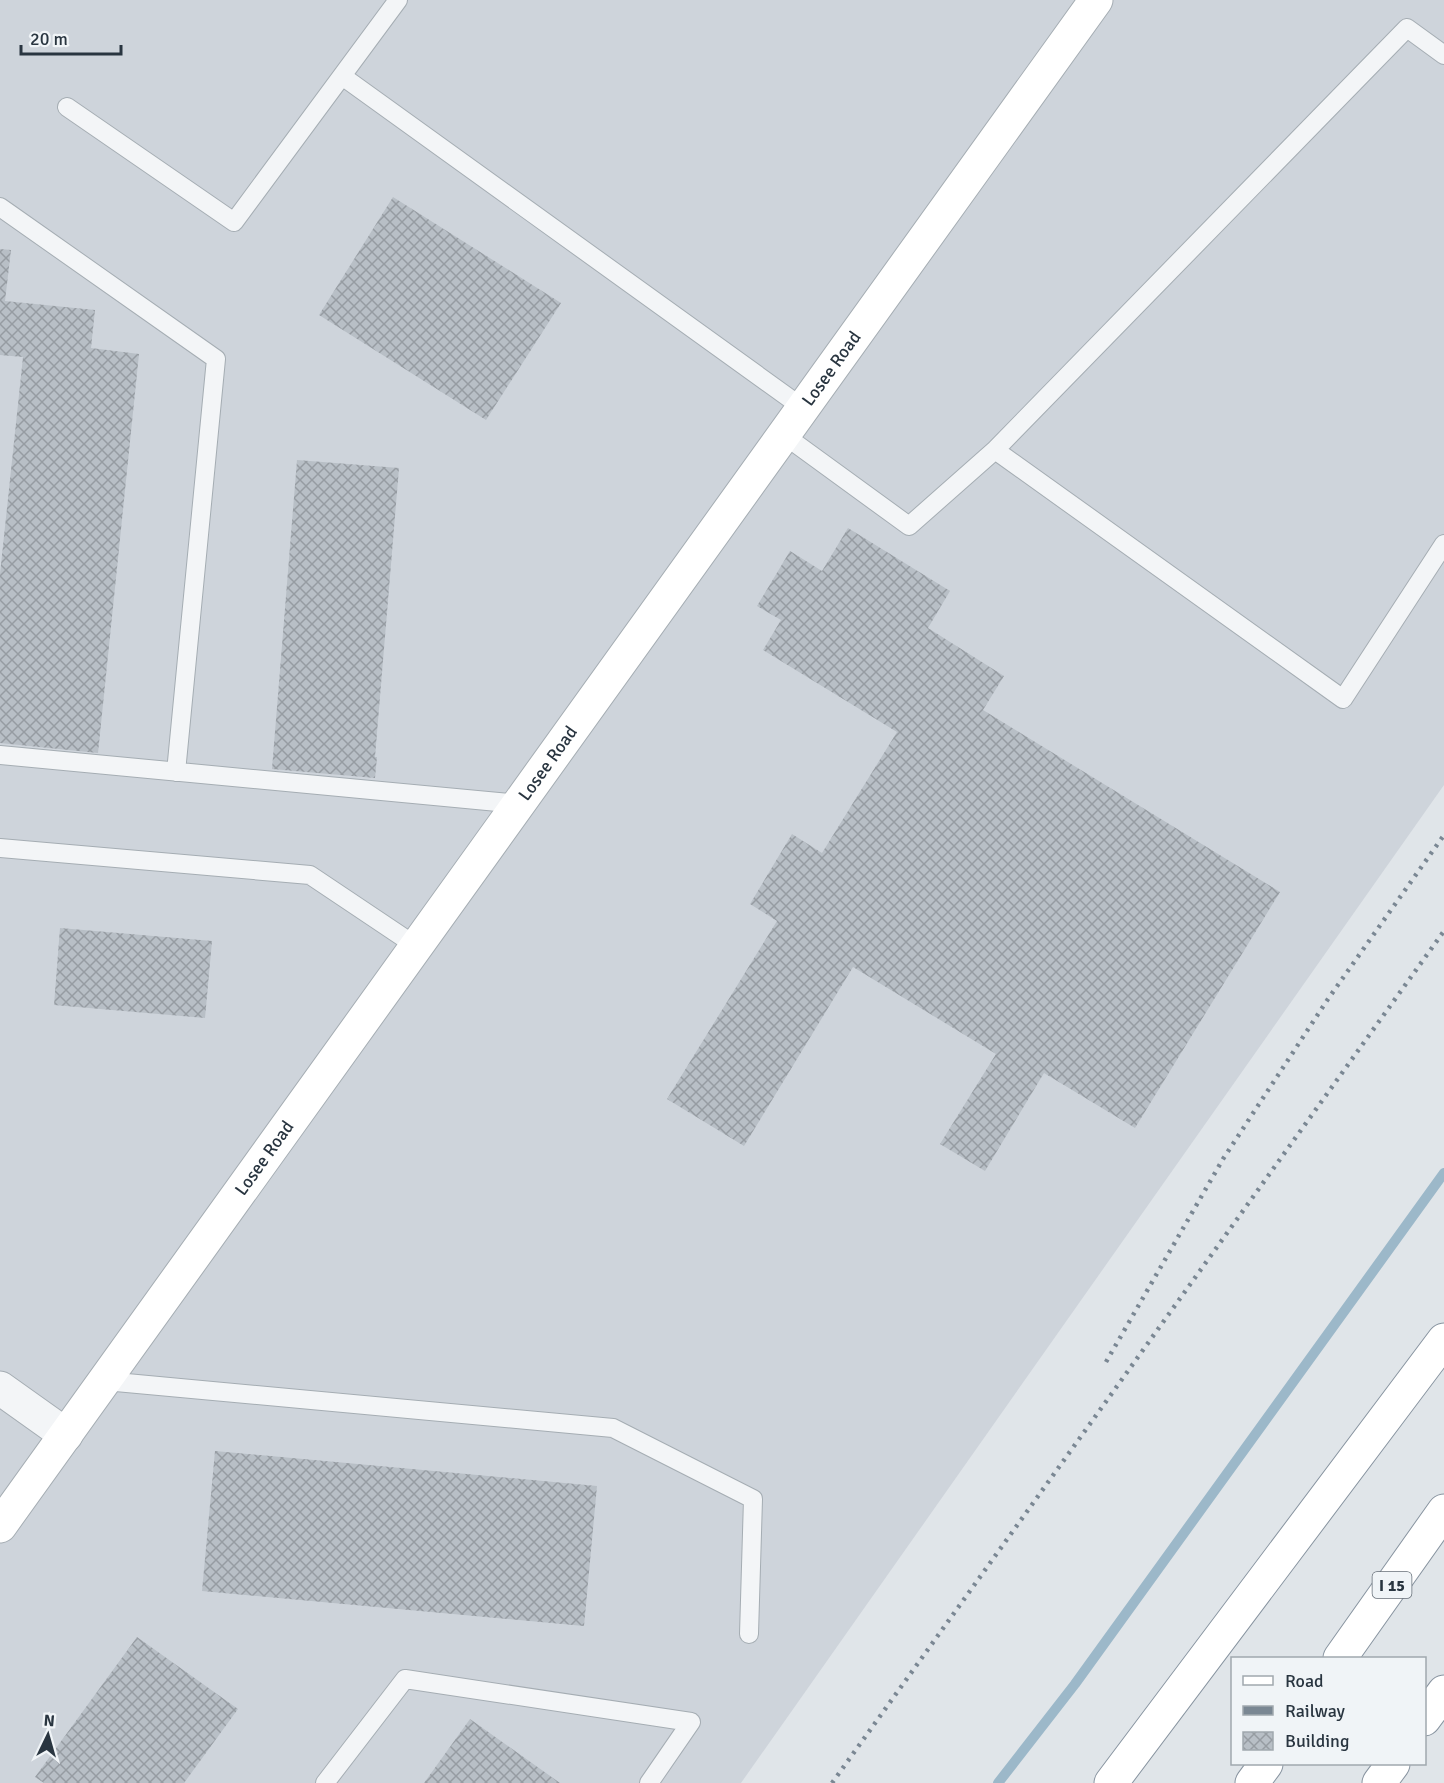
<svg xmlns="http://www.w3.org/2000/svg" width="1444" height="1783" viewBox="0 0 1444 1783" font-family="Signika,sans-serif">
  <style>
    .built { fill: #ced4db }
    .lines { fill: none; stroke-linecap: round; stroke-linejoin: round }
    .stream { stroke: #9cb8c9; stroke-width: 10 }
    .building { fill: url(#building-cross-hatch) }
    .service-casing { stroke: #a5adb3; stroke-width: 20 }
    .minor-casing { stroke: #a5adb3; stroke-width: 35 }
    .secondary-casing { stroke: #a5adb3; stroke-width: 35 }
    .motorway-casing { stroke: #8894a0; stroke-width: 35 }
    .service { stroke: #f3f5f7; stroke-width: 18 }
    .minor { stroke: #f3f5f7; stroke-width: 33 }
    .secondary { stroke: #fff; stroke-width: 33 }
    .motorway { stroke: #fff; stroke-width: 33 }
    .rail { stroke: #7a8793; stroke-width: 4.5; stroke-dasharray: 3 6; stroke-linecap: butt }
    .labels { text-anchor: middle; stroke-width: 5; stroke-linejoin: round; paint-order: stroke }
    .shield { fill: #f0f4f7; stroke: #656e77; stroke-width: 1.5 }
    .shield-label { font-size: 16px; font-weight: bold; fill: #293540 }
    .street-label { font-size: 18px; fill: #293540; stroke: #f0f4f7 }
  </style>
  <defs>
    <pattern id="building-cross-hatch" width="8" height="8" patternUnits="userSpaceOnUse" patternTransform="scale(1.5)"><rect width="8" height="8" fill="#b8bfc6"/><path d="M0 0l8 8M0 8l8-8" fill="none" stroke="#969ca2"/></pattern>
  </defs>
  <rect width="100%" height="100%" fill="#e0e5e9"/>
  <path class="built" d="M0,0H1444V785L741,1783H0Z"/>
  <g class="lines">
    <path class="stream" d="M998,1783L1075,1684L1444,1173"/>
  </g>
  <path class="building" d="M393,197L561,303L486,420L319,315Z
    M0,249L11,250L5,301L95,310L91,348L139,354L98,753L0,743V574L23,357L0,355Z
    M297,460L399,468L375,757H377L375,778L272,769Z
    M848,528L950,591L928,628L1004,676L983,710L1280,892L1135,1128L1044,1073L985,1171L940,1144L996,1054L853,967L744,1146L667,1099L777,921L750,904L792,834L822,853L897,732L763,650L781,620L757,606L790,551L822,571Z
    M60,928L212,941L205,1018L54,1005Z
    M215,1451L597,1486L584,1626L202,1591Z
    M137,1637L238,1709L184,1783H44L35,1777Z
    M470,1719L560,1783H424Z"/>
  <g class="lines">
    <g class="service-casing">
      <path id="service" d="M342,76L803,408
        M67,107L234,222L398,0
        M0,207L216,359L176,772
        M784,435L909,526L995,450L1407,28L1444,55
        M995,450L1343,699L1444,544
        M0,755L519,804
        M0,848L310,875L416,946
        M105,1381L613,1428L753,1499L749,1634
        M325,1783L405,1679L691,1722L649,1783"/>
    </g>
    <g class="minor-casing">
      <path id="minor" d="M0,1388L66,1435"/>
    </g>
    <g class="secondary-casing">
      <g id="secondary">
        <path id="s1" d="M0,1526L1096,0"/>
      </g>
    </g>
    <g class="motorway-casing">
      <path id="motorway" d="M1340,1658L1444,1511
        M1424,1719L1444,1692
        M1111,1783L1444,1340
        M1252,1783L1266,1764
        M1379,1783L1393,1764"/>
    </g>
    <use href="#service" class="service"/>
    <use href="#minor" class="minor"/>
    <use href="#secondary" class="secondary"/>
    <use href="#motorway" class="motorway"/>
    <path class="rail" d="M1106,1362L1223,1159L1328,999L1444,835
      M832,1783L1444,931"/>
  </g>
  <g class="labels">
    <rect class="shield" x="1372.5" y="1572" width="39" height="26" rx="4.5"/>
    <g class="shield-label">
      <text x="1392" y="1591">I 15</text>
    </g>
    <g class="street-label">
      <text dy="6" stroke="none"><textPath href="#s1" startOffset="1425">Losee Road</textPath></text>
      <text dy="6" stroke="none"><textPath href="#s1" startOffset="939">Losee Road</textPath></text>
      <text dy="6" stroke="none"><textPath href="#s1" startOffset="453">Losee Road</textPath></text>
    </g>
  </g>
  <rect x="1231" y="1657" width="195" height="108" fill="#f0f4f7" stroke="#a0a8ae" stroke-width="1.5"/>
  <rect x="1243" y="1676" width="30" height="9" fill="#ffffff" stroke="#a0a8ae" stroke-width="1.5"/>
  <text x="1285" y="1687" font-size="18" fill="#293540">Road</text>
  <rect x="1243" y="1706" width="30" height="9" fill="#7a8793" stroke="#a0a8ae" stroke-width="1.5"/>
  <text x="1285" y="1717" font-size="18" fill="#293540">Railway</text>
  <rect x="1243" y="1732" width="30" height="18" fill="url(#building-cross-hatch)" stroke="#a0a8ae" stroke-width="1.5"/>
  <text x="1285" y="1747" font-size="18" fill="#293540">Building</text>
  <g transform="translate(48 1735) rotate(5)" stroke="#f0f4f7" stroke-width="4.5" paint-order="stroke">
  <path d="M0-4.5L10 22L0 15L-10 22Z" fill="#293540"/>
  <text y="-9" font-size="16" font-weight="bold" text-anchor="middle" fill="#293540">N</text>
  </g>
  <path d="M21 45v9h100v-9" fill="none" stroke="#293540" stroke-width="3"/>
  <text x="30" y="45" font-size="18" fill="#293540" stroke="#f0f4f7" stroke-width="4.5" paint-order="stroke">20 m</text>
</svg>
